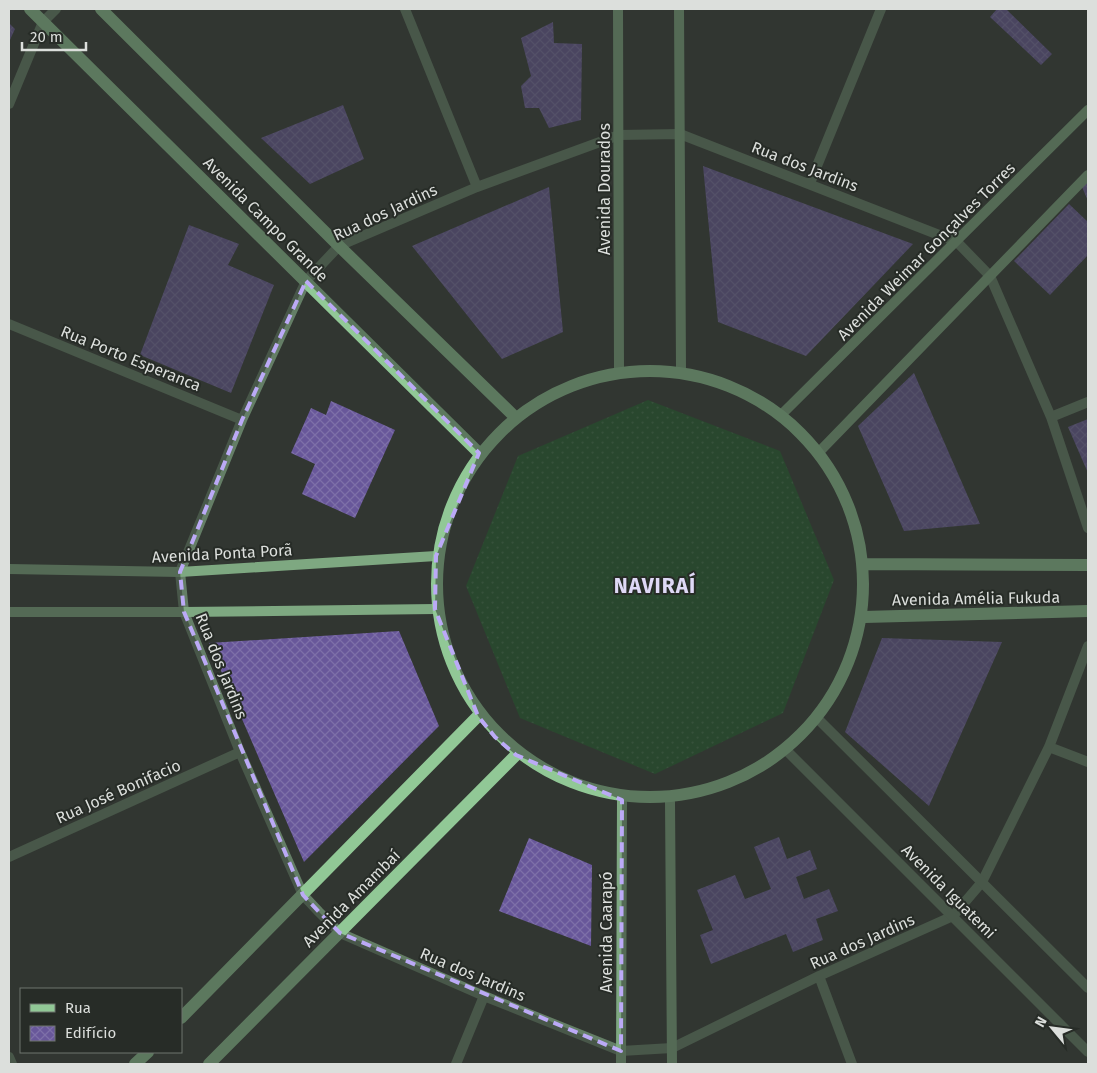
<svg xmlns="http://www.w3.org/2000/svg" width="1097" height="1073" viewBox="0 0 1097 1073" font-family="'Fira Sans',sans-serif">
  <style>
    .grass { fill: url(#grass-dots) }
    .building { fill: url(#building-cross-hatch) }
    .lines { fill: none; stroke-linecap: round; stroke-linejoin: round }
    .minor { stroke: #647e66; stroke-width: 10 }
    .tertiary { stroke: #647e66; stroke-width: 10 }
    .secondary { stroke: #7ea881; stroke-width: 10 }
    .primary { stroke: #91c896; stroke-width: 12 }
    .marked { fill: none; stroke: #bbaaf6; stroke-width: 4; stroke-dasharray: 10 6; stroke-linejoin: round }
    .labels { text-anchor: middle; stroke-width: 4; stroke-linejoin: round; paint-order: stroke }
    .street-label { font-size: 16px; fill: #dcdfdc; stroke: #272c27 }
    .district-label { font-size: 21px; font-weight: bold; letter-spacing: 1px; fill: #dfd9f6; stroke: #272c27 }
  </style>
  <defs>
    <pattern id="grass-dots" width="8" height="8" patternUnits="userSpaceOnUse" patternTransform="scale(1.25)"><rect width="8" height="8" fill="#1f5b2a"/><path d="M2 2h.1M6 6h.1" fill="none" stroke="#3f7248" stroke-width="1.8" stroke-linecap="round"/></pattern>
    <pattern id="building-cross-hatch" width="8" height="8" patternUnits="userSpaceOnUse" patternTransform="scale(1.25)"><rect width="8" height="8" fill="#68579a"/><path d="M0 0l8 8M0 8l8-8" fill="none" stroke="#7d6fa8"/></pattern>
  </defs>
  <rect width="100%" height="100%" fill="#313631"/>
  <path class="grass" d="M648,400L780,451L834,580L783,713L655,774L520,718L466,586L518,456Z"/>
  <path class="building" d="M997,9H1006L1052,54L1041,65L990,17Z
    M553,22L554,43L582,44L581,120L549,128L539,108H525L521,86L531,76L521,38Z
    M9,23L15,29L9,42Z
    M343,105L364,159L310,184L261,138Z
    M703,166L913,244L806,356L718,322Z
    M1088,181V201L1082,187Z
    M549,187L563,332L502,359L412,246Z
    M1069,204L1088,222V255L1050,295L1014,261Z
    M189,225L239,244L228,265L274,285L231,393L140,355Z
    M914,373L980,524L904,531L858,426Z
    M331,401L395,430L355,518L302,494L315,464L291,453L311,408L326,415Z
    M1088,419V473L1068,427Z
    M399,631L439,726L304,862L209,643Z
    M882,638L1002,642L929,806L845,732Z
    M779,837L787,859L810,850L817,869L796,877L804,899L829,889L838,911L816,919L823,940L793,952L786,934L711,964L700,935L713,930L697,890L735,875L745,899L771,889L754,847Z
    M529,838L592,865L591,946L499,911Z"/>
  <g class="lines">
    <path class="minor" d="M405,9L477,187
      M9,104L43,22L56,9
      M810,183L881,9
      M9,324L242,420
      M1051,417L1088,402
      M1088,528L1051,417L990,276L957,242L680,134L619,135L477,187L339,246L306,281L242,420L180,572L184,612L240,752L303,895L319,912L340,933L484,996L621,1051L672,1048L819,976L953,916L982,882L1049,747L1088,646
      M1049,747L1088,762
      M9,857L240,752
      M819,976L852,1064
      M9,1057L12,1064
      M456,1064L484,996"/>
    <path class="tertiary" d="M819,720L1088,988
      M788,752L1088,1052"/>
    <path class="secondary" d="M618,9L619,369
      M679,9L681,369
      M784,412L1088,110
      M821,450L1088,175
      M9,569L180,572L436,556
      M9,612H184L435,609
      M670,802L672,1064
      M621,1064L622,800"/>
    <path class="primary" d="M30,9L479,453
      M101,9L339,246L514,416
      M437 584a213 213 0 1 1 426 0a213 213 0 1 1-426 0Z
      M867,564L1088,565
      M864,617L1088,611
      M181,1018L478,716
      M135,1064L148,1052
      M209,1064L516,755"/>
  </g>
  <path d="M0 0H1097V1073H0ZM306,281L479,453L436,556L435,609L478,716L495,737L516,755L622,800L621,1051L340,933L319,912L303,895L184,612L180,572L242,420Z" fill="#313631" fill-opacity=".55" fill-rule="evenodd"/>
  <path class="marked" d="M306,281L479,453L436,556L435,609L478,716L495,737L516,755L622,800L621,1051L340,933L319,912L303,895L184,612L180,572L242,420Z"/>
  <g class="labels">
    <g class="street-label">
      <text transform="translate(805 166) rotate(21)" y="6">Rua dos Jardins</text>
      <text transform="translate(604 189) rotate(-90)" y="6">Avenida Dourados</text>
      <text transform="translate(385 212) rotate(-25)" y="6">Rua dos Jardins</text>
      <text transform="translate(266 219) rotate(45)" y="6">Avenida Campo Grande</text>
      <text transform="translate(926 251) rotate(-45)" y="6">Avenida Weimar Gonçalves Torres</text>
      <text transform="translate(131 358) rotate(22)" y="6">Rua Porto Esperanca</text>
      <text transform="translate(222 553) rotate(-3)" y="6">Avenida Ponta Porã</text>
      <text transform="translate(976 598) rotate(-1)" y="6">Avenida Amélia Fukuda</text>
      <text transform="translate(222 666) rotate(68)" y="6">Rua dos Jardins</text>
      <text transform="translate(118 791) rotate(-24)" y="6">Rua José Bonifacio</text>
      <text transform="translate(949 891) rotate(45)" y="6">Avenida Iguatemi</text>
      <text transform="translate(351 898) rotate(-45)" y="6">Avenida Amambaí</text>
      <text transform="translate(606 932) rotate(-90)" y="6">Avenida Caarapó</text>
      <text transform="translate(862 941) rotate(-24)" y="6">Rua dos Jardins</text>
      <text transform="translate(473 974) rotate(23)" y="6">Rua dos Jardins</text>
    </g>
    <g class="district-label">
      <text x="655" y="593">NAVIRAÍ</text>
    </g>
  </g>
  <rect width="1097" height="1073" fill="none" stroke="#dcdfdc" stroke-width="20"/>
  <rect x="20" y="988" width="162" height="65" fill="#272c27" stroke="#6f746f"/>
  <rect x="30" y="1004" width="25" height="8" fill="#91c896" stroke="#6f746f"/>
  <text x="65" y="1013" font-size="15" fill="#dcdfdc">Rua</text>
  <rect x="30" y="1026" width="25" height="15" fill="url(#building-cross-hatch)" stroke="#6f746f"/>
  <text x="65" y="1038" font-size="15" fill="#dcdfdc">Edifício</text>
  <g transform="translate(1052 1028) rotate(299)" stroke="#272c27" stroke-width="4" paint-order="stroke">
  <path d="M0-4L9 19L0 12L-9 19Z" fill="#dcdfdc"/>
  <text y="-8" font-size="14" font-weight="bold" text-anchor="middle" fill="#dcdfdc">N</text>
  </g>
  <path d="M22 42v8h64v-8" fill="none" stroke="#dcdfdc" stroke-width="2.5"/>
  <text x="30" y="42" font-size="15" fill="#dcdfdc" stroke="#272c27" stroke-width="4" paint-order="stroke">20 m</text>
</svg>
